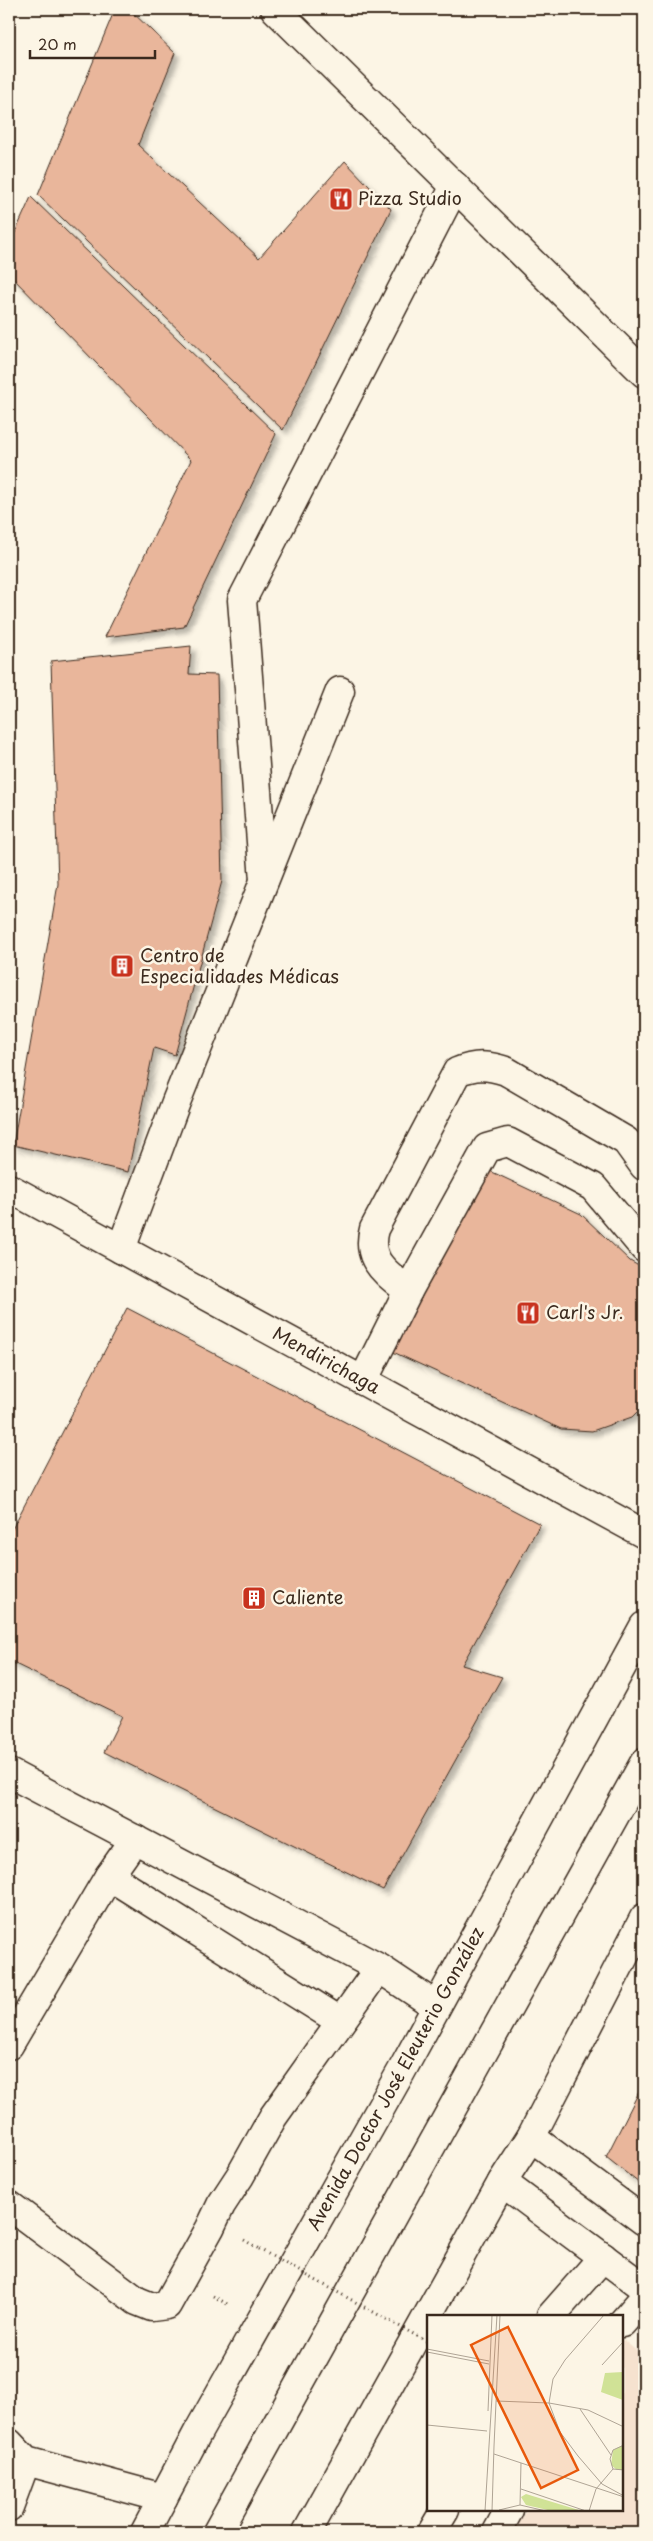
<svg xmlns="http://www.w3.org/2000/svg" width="653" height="2541" viewBox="0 0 653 2541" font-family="'Playpen Sans',sans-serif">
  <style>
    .built { fill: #f6e2cf }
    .building { fill: #e9b69b; stroke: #3b2a1e; filter: url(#shadow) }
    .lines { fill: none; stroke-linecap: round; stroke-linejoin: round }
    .minor-casing { stroke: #3b2a1e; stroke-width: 31 }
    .major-casing { stroke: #3b2a1e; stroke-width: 31 }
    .highway-casing { stroke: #3b2a1e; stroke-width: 31 }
    .path { stroke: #3b2a1e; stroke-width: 3; stroke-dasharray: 1 4; stroke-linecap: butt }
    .minor { stroke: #fcf5e5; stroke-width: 28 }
    .major { stroke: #fcf5e5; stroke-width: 28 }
    .highway { stroke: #fcf5e5; stroke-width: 28 }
    .path-bridge { stroke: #3b2a1e; stroke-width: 3; stroke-dasharray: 1 4; stroke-linecap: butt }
    .labels { text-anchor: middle; stroke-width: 5; stroke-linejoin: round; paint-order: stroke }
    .poi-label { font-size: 18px; fill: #3b2a1e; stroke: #fcf5e5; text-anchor: start }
    .street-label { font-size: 18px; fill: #3b2a1e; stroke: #fcf5e5 }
    .inset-road { fill: none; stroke: #afa495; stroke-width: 1 }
    .view { fill: #e8590c; fill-opacity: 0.15; stroke: #e8590c; stroke-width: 2.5 }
    .inset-edge { fill: none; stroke: #3b2a1e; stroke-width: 2.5 }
  </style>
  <defs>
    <filter id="shadow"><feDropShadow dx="4.5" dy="4.5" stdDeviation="2.5" flood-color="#0004"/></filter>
  </defs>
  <rect width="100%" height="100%" fill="#fcf5e5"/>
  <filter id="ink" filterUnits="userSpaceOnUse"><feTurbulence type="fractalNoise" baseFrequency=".02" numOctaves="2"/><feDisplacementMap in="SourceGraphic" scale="10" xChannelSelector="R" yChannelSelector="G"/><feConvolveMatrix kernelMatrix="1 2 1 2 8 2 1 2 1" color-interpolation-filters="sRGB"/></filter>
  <g filter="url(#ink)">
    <path class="built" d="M622,2339L644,2357V2532H515L527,2510H622Z"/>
    <path class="building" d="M115,9H129L175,53L138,145L259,258L345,161L391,209L283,430L38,195Z
      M31,197L276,434L184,627L105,637L191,460L9,274V246Z
      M191,646L189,674L217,675L222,881L175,1055L154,1048L128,1172L13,1145L58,884L51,661Z
      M490,1171L581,1214L630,1261L644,1269V1405L632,1417L592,1431L561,1429L393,1352L432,1274Z
      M127,1308L540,1524L462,1665L502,1677L383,1890L104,1752L122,1716L9,1661V1535Z
      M644,2082V2187L606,2157Z"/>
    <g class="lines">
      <g class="minor-casing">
        <g id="minor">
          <path d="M275,9L644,373"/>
          <path d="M264,880L242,600L455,186"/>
          <path id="s1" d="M9,1188L644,1534"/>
          <path d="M121,1249L176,1102L340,691"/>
          <path d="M408,1291L487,1148L508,1142L593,1187L644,1248"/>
          <path d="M363,1381L408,1291C387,1273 365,1261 374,1229L457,1072C476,1064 487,1065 506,1071L626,1141L644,1166"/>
          <path d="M9,1773L379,1968L436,2006"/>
          <path d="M109,1876L340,2021"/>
          <path d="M9,2045L109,1876L135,1839"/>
          <path d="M531,2137L644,2221"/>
          <path d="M502,2182L644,2288"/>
          <path d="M9,2205L137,2301L152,2307L167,2305L210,2228L221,2205L240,2176L273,2117L379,1968"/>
          <path d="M551,2316L603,2257"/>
          <path d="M622,2323L644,2298"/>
          <path d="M9,2443L26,2461L163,2498"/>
          <path d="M9,2507L26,2461"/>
          <path d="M432,2532L445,2510"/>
          <path d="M497,2532L509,2510"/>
        </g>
      </g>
      <g class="major-casing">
        <g id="major">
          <path id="s2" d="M145,2532L198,2432L401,2072L644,1626"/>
        </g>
      </g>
      <g class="highway-casing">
        <path id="highway" d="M217,2532L644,1763
          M307,2532L502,2182L531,2137L644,1918"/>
      </g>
      <path class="path" d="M244,2240L259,2249
        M213,2296L229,2305"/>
      <use href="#minor" class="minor"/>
      <use href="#major" class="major"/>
      <use href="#highway" class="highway"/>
      <path class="path-bridge" d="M259,2249L428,2342"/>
    </g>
  </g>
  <defs>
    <g id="restaurant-square" transform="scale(1.25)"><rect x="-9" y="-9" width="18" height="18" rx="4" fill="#c8321e" stroke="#fcf5e5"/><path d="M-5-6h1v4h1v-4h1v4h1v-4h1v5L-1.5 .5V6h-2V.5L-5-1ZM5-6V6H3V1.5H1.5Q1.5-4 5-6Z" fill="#fff"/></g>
    <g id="building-square" transform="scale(1.25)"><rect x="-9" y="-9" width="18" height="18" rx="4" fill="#c8321e" stroke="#fcf5e5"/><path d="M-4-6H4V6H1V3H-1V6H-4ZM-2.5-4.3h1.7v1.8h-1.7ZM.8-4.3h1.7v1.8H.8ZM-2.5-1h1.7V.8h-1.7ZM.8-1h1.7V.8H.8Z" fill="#fff"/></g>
  </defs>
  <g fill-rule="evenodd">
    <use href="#restaurant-square" x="341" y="199"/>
    <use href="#building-square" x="122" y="966"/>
    <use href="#restaurant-square" x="528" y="1313"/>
    <use href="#building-square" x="254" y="1598"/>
  </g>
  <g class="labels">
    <g class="poi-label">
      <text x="358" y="205">Pizza Studio</text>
      <text x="140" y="962">Centro de<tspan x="140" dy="21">Especialidades Médicas</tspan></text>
      <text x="546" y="1319">Carl's Jr.</text>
      <text x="272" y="1604">Caliente</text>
    </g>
    <g class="street-label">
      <text dy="6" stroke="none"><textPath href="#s1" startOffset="361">Mendirichaga</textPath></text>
      <text dy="6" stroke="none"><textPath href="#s2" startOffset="518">Avenida Doctor José Eleuterio González</textPath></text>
    </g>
  </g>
  <g transform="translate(427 2315)">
    <rect width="196" height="196" fill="#fcf5e5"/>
    <path d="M196,57V85L174,77L178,58ZM196,130V155H190L184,150L186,135ZM99,179L155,196H125L99,190L94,182Z" fill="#d0e296"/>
    <path class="inset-road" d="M177,0L138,45L126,64L122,88L133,117L151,141L175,169L197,181M0,34L62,46M0,37L62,49M175,50L197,26M69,86L122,88L161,95L197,112M153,94L184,140M61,96L65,0M0,110L60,116M197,130L186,135L183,144L186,154L197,155M67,131L73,0M67,139L197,182M94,174L159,196M93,190L94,148M72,195L93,190L119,196M58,196L70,0M65,196L67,131M162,196L169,174L186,154"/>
    <path class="view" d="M81,12L151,155L114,173L44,30Z"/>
    <rect width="196" height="196" class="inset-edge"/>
  </g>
  <rect width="653" height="2541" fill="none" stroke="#fcf5e5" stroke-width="30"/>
  <rect x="15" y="15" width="623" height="2511" fill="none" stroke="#3b2a1e" stroke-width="2" filter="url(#ink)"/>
  <path d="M30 50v8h125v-8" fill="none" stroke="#3b2a1e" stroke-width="2.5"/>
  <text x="38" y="50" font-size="15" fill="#3b2a1e" stroke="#fcf5e5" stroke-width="4" paint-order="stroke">20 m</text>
</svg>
